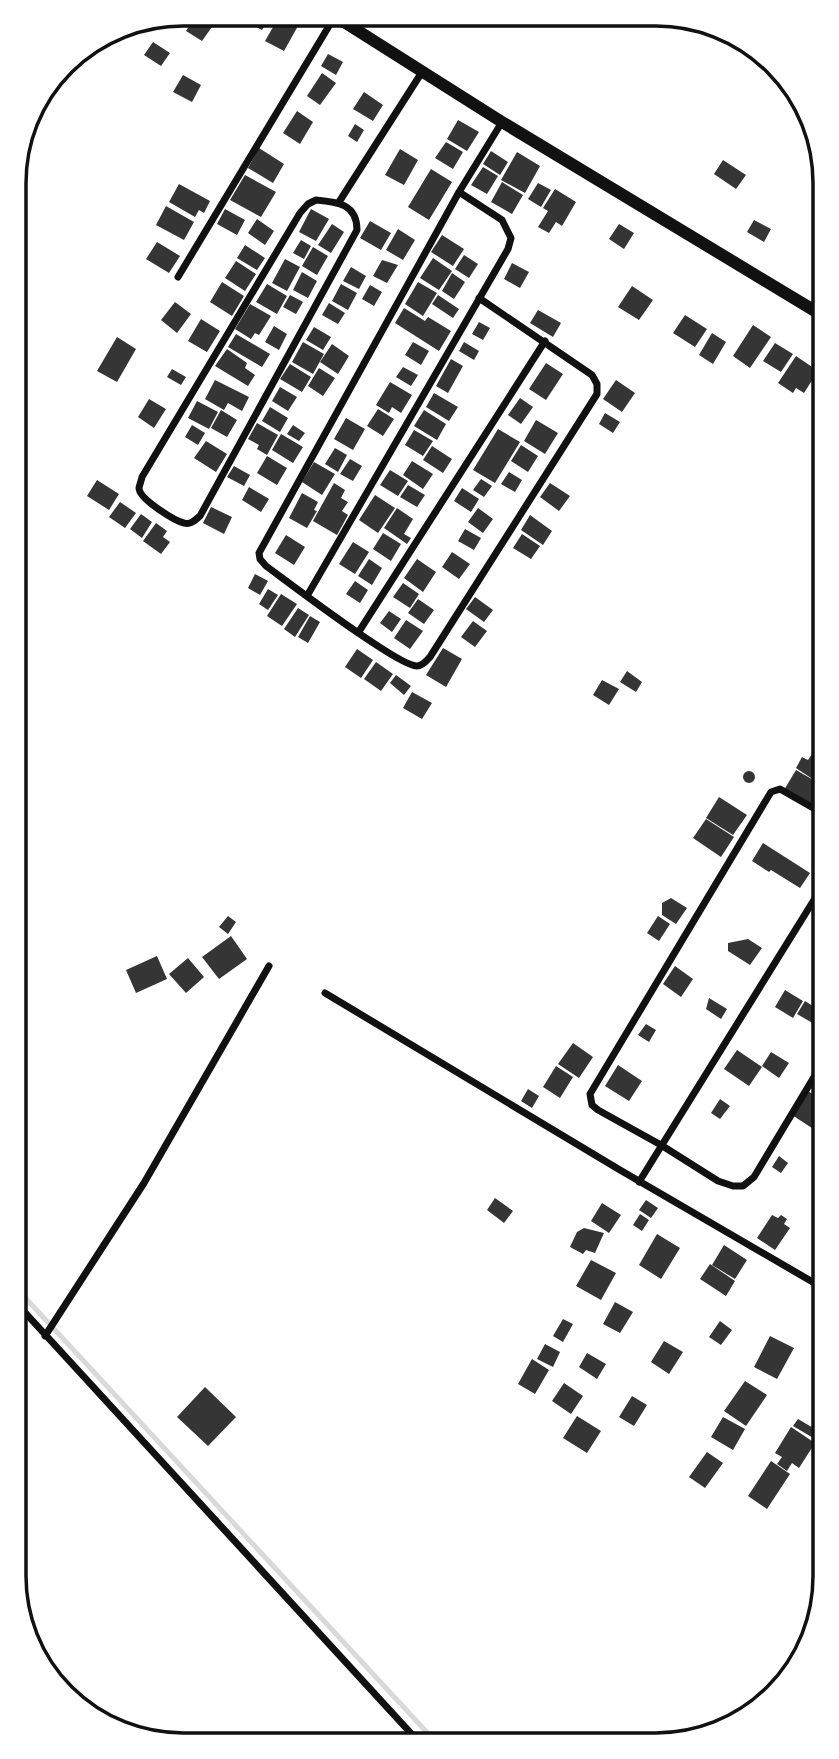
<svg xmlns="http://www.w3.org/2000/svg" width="839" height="1759" viewBox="0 0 839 1759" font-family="Signika,sans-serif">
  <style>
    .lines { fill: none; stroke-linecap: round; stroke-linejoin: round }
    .stream { stroke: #d9d9d9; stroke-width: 5 }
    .building { fill: #353535 }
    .minor { stroke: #111; stroke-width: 7 }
    .tertiary { stroke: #111; stroke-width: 12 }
    .rim { fill: none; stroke: #111; stroke-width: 3.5 }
  </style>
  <rect width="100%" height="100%" fill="#fff"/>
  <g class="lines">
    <path class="stream" d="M19,1291L434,1740"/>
  </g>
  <path class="building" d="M197,14H215L219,17L202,41L186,31Z
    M241,14L271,15L262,30L239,18Z
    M280,15H298L303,17L284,51L265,41Z
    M153,42L170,53L161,66L144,55Z
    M328,54L343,62L336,75L321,66Z
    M322,73L336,83L320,105L307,96Z
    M183,75L201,85L192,102L173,92Z
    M364,92L383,105L373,121L353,109Z
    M297,111L313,122L300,144L283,133Z
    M458,120L479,132L467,151L447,139Z
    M355,124L364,130L357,142L348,136Z
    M446,142L463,152L453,169L435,158Z
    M259,148L284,164L273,183L248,168Z
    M400,149L418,160L404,185L385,175Z
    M491,151L508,162L500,175L483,164Z
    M517,152L540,166L525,193L501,180Z
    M723,160L746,175L736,189L714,174Z
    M483,167L498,176L487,194L471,185Z
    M431,169L452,182L429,220L408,207Z
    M245,175L276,192L261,217L230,200Z
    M502,182L523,195L512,214L491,202Z
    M538,183L551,190L541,207L528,199Z
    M179,184L210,201L204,213L199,210L195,217L169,202Z
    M555,189L576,202L562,226L556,222L549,233L538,227L548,211L543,208Z
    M166,206L194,222L184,240L156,225Z
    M225,209L245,220L237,235L217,224Z
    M311,209L329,219L316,241L299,232Z
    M257,219L274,231L265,245L248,233Z
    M754,220L771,229L764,242L747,232Z
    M370,221L391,233L381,250L360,238Z
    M332,224L344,232L331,253L318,245Z
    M619,224L634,233L624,249L609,239Z
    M398,229L415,240L403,260L386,250Z
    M442,235L464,249L453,266L431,252Z
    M301,240L311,246L304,259L293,253Z
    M157,242L180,256L169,273L146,259Z
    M245,245L265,258L257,270L237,258Z
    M313,247L328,256L317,275L302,266Z
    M464,255L478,264L469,278L455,269Z
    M433,258L452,271L439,290L420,278Z
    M285,259L300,267L287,291L272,283Z
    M382,260L398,265L387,283L373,276Z
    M236,261L256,274L245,291L225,278Z
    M512,263L529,272L520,288L504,279Z
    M351,267L366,276L359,289L343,281Z
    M302,272L317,281L308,298L293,290Z
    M452,273L465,282L454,299L442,291Z
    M222,282L244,296L232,316L210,302Z
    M418,282L437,293L423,316L405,304Z
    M267,284L287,296L277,314L256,302Z
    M341,284L357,293L348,310L332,301Z
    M370,285L382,292L374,306L362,299Z
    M632,286L653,300L639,320L618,307Z
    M290,295L303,302L296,314L283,307Z
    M438,295L459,309L453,318L432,304Z
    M175,302L191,314L177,333L161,320Z
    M329,303L345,313L338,324L322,315Z
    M250,304L271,316L259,335L255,333L251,339L235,329Z
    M404,308L425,321L428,317L451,331L439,351L395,323Z
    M538,310L561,323L553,337L530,323Z
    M685,315L707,329L695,347L673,333Z
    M201,319L220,331L207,352L188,341Z
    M479,322L490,328L483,340L472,334Z
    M753,325L771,337L750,368L733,356Z
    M274,326L287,334L279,350L265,342Z
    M314,327L331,337L323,350L306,340Z
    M712,333L726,342L713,364L699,355Z
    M236,334L270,354L262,367L228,347Z
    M117,337L136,349L117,382L97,371Z
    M303,342L324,354L313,374L292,362Z
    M413,342L429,351L421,365L405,355Z
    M464,342L479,351L474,360L459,351Z
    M775,343L793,354L781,372L763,361Z
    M332,344L349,356L338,374L320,362Z
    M227,349L247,363L245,368L255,375L248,386L215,366Z
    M796,356L818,371L804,393L796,388L793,393L778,383Z
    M451,359L463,366L448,393L436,386Z
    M546,363L563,374L546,400L529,389Z
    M290,364L311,377L302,392L280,379Z
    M403,367L418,375L411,386L396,377Z
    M319,368L335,378L323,396L308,386Z
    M172,369L186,377L181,385L167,377Z
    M215,380L249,397L242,411L228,403L224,410L205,399Z
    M616,380L635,393L622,412L603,399Z
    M390,382L412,395L401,413L392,407L389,413L376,405Z
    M280,387L297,397L288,411L272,401Z
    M434,393L458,407L449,421L426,407Z
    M520,398L533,407L521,424L508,415Z
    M149,399L166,409L154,428L138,417Z
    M197,401L218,412L209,429L188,418Z
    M270,407L288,418L280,432L262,421Z
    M378,409L394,419L383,436L367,426Z
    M221,410L237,420L227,437L211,428Z
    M424,410L446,424L437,440L414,426Z
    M605,413L620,422L613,433L599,424Z
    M346,418L365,429L353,450L334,439Z
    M536,420L558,433L545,454L524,441Z
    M257,423L278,435L267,455L257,449L259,445L248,439Z
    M192,425L205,433L198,445L185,437Z
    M293,425L305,433L299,441L287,434Z
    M498,429L520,442L495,483L473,470Z
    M414,430L433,441L423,456L405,445Z
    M281,434L303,447L293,463L272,450Z
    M206,441L227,454L216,472L194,458Z
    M521,445L538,456L528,472L511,461Z
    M432,446L452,459L443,473L423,460Z
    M335,448L347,455L338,472L325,464Z
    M267,456L287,468L277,485L257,473Z
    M350,459L362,466L353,481L340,474Z
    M412,461L433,474L423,489L403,475Z
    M314,462L335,474L322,495L302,482Z
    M234,466L250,475L244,486L227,477Z
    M390,470L408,481L398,496L380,485Z
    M509,472L522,480L515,492L501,484Z
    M481,479L492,486L484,497L473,490Z
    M97,480L119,494L109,510L87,496Z
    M334,483L345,490L341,498L348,502L342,511L348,515L337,535L313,521Z
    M550,483L570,496L559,511L540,497Z
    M408,485L425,495L417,507L400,497Z
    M249,487L269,499L261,512L242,500Z
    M462,488L479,499L471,512L454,501Z
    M302,493L318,502L314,510L317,511L307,528L289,518Z
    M375,495L395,508L378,533L359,520Z
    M120,502L136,513L125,528L109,517Z
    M211,507L232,517L224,534L203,523Z
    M397,508L413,519L404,534L411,538L407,544L384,528Z
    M478,508L493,519L483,533L468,522Z
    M141,514L152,522L142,538L130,529Z
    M530,515L552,531L543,545L521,530Z
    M156,523L167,531L163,537L170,542L161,554L143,541Z
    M465,529L481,538L474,550L458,541Z
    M383,533L401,544L391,561L373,549Z
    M522,534L540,546L531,559L513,548Z
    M286,535L305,547L294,565L275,553Z
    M353,542L369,552L355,574L339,564Z
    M452,552L470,564L459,579L442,567Z
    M369,559L382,568L372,585L358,576Z
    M417,559L436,572L423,592L404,578Z
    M255,574L268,581L260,595L248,588Z
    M355,581L368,590L360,603L346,594Z
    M403,583L419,594L410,608L393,597Z
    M268,589L278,595L268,610L259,604Z
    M281,594L297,604L282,626L267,616Z
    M475,597L493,610L484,622L466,609Z
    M418,599L434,610L424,624L408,613Z
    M298,608L309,615L295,637L284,629Z
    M389,611L401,619L392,632L380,623Z
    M310,616L320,622L308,643L298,637Z
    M406,620L423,631L410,649L394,638Z
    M473,621L487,631L475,647L461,637Z
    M443,648L462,659L446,687L426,675Z
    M357,649L373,660L361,678L345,667Z
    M376,662L393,674L381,691L364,679Z
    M627,671L642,682L636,692L620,682Z
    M396,675L411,686L404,695L390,683Z
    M602,680L619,689L609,705L593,695Z
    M412,692L432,703L422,719L403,708Z
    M814,751L821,756L822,792L813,807L784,790L796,770L817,782L796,768L802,757L808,760Z
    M743 777a6 6 0 1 1 12 0a6 6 0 1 1-12 0Z
    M719,797L747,815L733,835L706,818Z
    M706,819L734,837L721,857L693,838Z
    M763,843L810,873L800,888L771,870L769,872L752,861Z
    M671,898L687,908L676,924L662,915V903Z
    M228,916L236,922L228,934L219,927Z
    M658,916L670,924L659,941L647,933Z
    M231,936L247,959L219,979L202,957Z
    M748,939L762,948L750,965L728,951V943Z
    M157,956L167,979L136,993L126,970Z
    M188,958L204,977L186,993L169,974Z
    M675,966L693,979L681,997L663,984Z
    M785,990L803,1001L793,1018L775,1007Z
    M709,998L727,1009L721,1019L706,1009Z
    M805,1001L822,1012L816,1025L797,1014Z
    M646,1024L656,1030L649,1042L638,1035Z
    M573,1043L593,1057L579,1078L558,1064Z
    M737,1050L762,1067L749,1086L724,1069Z
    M771,1052L789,1063L779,1078L762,1066Z
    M618,1065L642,1081L629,1101L605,1086Z
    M556,1066L573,1077L560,1098L543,1087Z
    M528,1089L539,1096L532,1108L521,1101Z
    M808,1091L823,1101V1117L815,1130L792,1115Z
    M720,1099L730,1106L720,1119L711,1113Z
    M779,1156L788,1163L781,1173L772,1167Z
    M495,1198L513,1211L504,1223L487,1210Z
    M646,1200L658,1208L651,1218L639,1210Z
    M602,1203L621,1215L609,1233L591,1221Z
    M640,1214L649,1220L642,1231L633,1225Z
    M772,1215L778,1218L781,1215L787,1219L784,1224L790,1228L775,1250L757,1238Z
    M584,1228L604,1233L595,1253L586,1250L583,1254L570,1247L577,1232Z
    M657,1234L680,1248L661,1279L639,1265Z
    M724,1245L747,1260L735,1279L712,1265Z
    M591,1260L616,1273L601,1300L576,1286Z
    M710,1264L735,1281L726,1296L700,1279Z
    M615,1302L633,1312L620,1333L603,1324Z
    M563,1319L573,1324L563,1342L553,1336Z
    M720,1321L732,1330L721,1345L709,1337Z
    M770,1336L794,1348L777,1379L754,1367Z
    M664,1341L683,1352L669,1374L651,1362Z
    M545,1344L560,1352L553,1367L537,1359Z
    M587,1353L606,1364L597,1379L579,1367Z
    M532,1359L549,1370L535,1394L518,1384Z
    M745,1381L767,1395L746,1426L724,1411Z
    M564,1383L583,1396L571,1414L552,1401Z
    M205,1387L236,1417L208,1446L177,1417Z
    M632,1396L647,1405L634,1426L619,1417Z
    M577,1416L601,1431L587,1453L563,1438Z
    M723,1417L745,1429L733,1450L711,1437Z
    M798,1419L820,1432L815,1439L793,1426Z
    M791,1427L815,1443L799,1468L792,1463L787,1471L777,1464L782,1457L775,1453Z
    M707,1452L723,1463L705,1488L689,1477Z
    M771,1461L790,1474L767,1509L748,1496Z"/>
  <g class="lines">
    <path class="minor" d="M316,200C338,202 357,204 357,230L200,516C195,520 191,525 184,523C175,521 139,499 139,488C139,487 142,478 142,477L300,213L308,204Z
      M339,202L422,72
      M178,277L335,16
      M479,298L592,375L597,384V394L430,657C427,660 423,666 417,666C399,667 288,582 266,566L260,559L259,553L459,192L502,122
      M307,596L508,249L511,238L502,220L459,192
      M358,633L545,341
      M822,813L780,789L771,792L590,1094L592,1105L598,1110L661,1145L718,1181L733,1186H743L754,1177L823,1062
      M325,993L620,1170L823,1288
      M639,1182L822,887
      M19,1306L418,1741
      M45,1336L144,1183L269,966"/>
    <path class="tertiary" d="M333,15L502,122L820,314"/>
  </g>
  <path d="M0 0H839V1759H0ZM183 26H656A157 157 0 0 1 813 183V1576A157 157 0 0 1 656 1733H183A157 157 0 0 1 26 1576V183A157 157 0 0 1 183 26Z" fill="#fff" fill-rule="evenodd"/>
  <path class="rim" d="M183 26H656A157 157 0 0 1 813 183V1576A157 157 0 0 1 656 1733H183A157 157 0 0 1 26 1576V183A157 157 0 0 1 183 26Z"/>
</svg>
